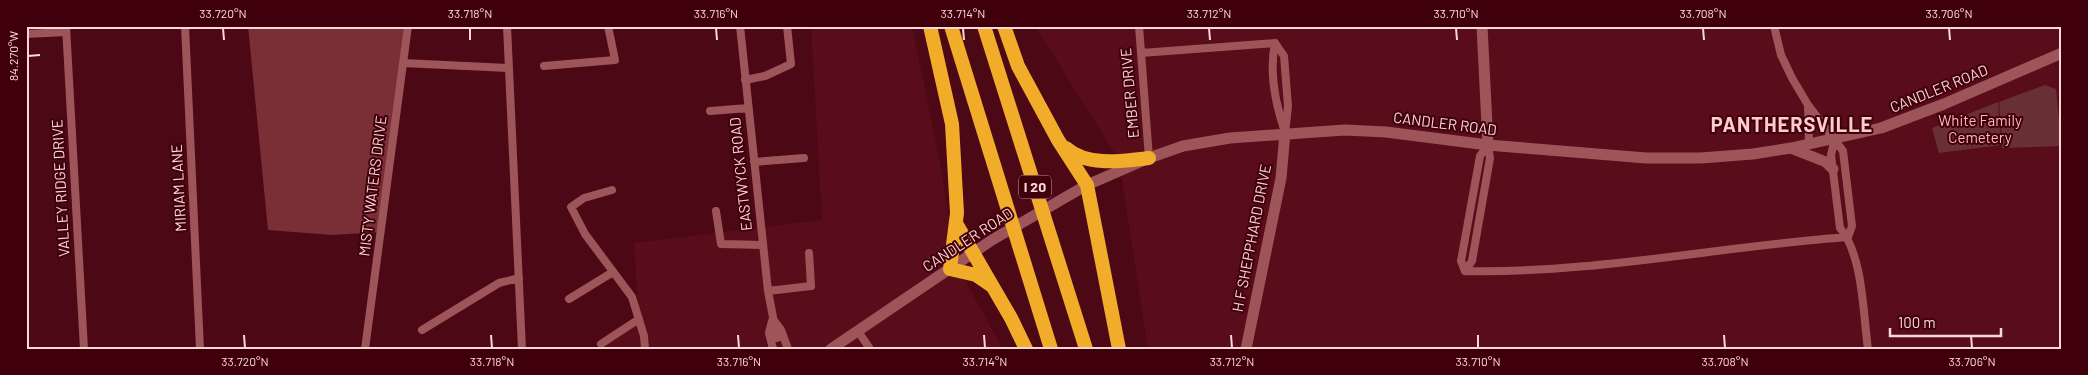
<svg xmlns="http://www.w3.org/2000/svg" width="2088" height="375" viewBox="0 0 2088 375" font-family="Barlow,sans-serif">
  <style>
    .built { fill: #590d1a }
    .green { fill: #683034 }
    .forest { fill: #7a2f36 }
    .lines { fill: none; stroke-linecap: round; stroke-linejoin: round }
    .street { stroke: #9e5559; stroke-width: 8 }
    .secondary { stroke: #9e5559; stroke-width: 11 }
    .highway { stroke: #f1ac2a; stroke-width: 14 }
    .ticks { fill: none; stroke: #fad7d8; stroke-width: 2 }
    .labels { text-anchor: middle; stroke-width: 4; stroke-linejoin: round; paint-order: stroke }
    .shield { fill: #40000b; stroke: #c2969a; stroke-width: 1 }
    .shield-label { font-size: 14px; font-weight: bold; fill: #fad7d8 }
    .street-label { font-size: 15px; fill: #fad7d8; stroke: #40000b }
    .park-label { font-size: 15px; fill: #fdb8b9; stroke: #40000b }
    .district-label { font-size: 20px; font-weight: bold; letter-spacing: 1px; fill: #fecbcc; stroke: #40000b }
    .neatline { fill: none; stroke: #fad7d8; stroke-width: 2 }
    .ticks-label { font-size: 12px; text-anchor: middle; fill: #fad7d8 }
  </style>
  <rect width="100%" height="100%" fill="#4c0815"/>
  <path class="built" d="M811,26H912L940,163L956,264L1003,349H598L639,321L634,243L822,220Z
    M1035,26H2062V349H1148L1119,160Z"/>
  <path class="green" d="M2045,85L2056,89L2059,119L2062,122V146L2002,148L1999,102Z
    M1998,102L2001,145L1939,153L1932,128Z"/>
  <path class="forest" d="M248,26H404L380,232L332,235L268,230Z"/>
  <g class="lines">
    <path class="street" d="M66,26L84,349
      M185,26L200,349
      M507,26L522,349
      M740,26L768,291L777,338
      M1139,26L1149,158
      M1774,26L1781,55L1792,78L1808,105L1843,151L1852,226L1848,237
      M26,34L66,32
      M1275,43L1284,56L1288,106L1285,133
      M1275,43C1269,72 1275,102 1284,129
      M1141,53L1275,43
      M403,63L508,68
      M544,66L615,60L608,26
      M745,80L765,76L791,64L787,26
      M1808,105L1809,144
      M710,111L748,108
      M1835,138L1831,155L1840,228C1863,255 1863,313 1868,349
      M754,162L804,158
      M612,190L584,198L571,207L585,234L632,297L644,336L645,349
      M716,211L721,244L763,245
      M1465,271C1592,274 1721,246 1848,237
      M1465,271L1461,261L1480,156L1488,145
      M1465,271L1472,261L1490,158L1488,145
      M768,291L811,286L809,253
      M569,299L613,272
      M772,321L769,333L773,349
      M775,322L781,330L788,349
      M422,330L499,283L519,278
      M858,331L870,349
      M601,344L639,319
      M365,349L408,26"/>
    <path class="secondary" d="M1482,26L1488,145
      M1793,149L1826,162L1833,169
      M831,349L992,240L1066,197L1087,185L1149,158L1183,146L1230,138L1345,130L1386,132L1488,145L1646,158H1701L1753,154L1791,148L1881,128L1944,104L2062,53
      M1246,349L1281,178L1285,133"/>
    <path class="highway" d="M930,26L952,124L957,213L950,269L976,275L992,286
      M951,26L1051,349
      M984,26L1086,349
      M1004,26L1018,66L1058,140L1087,185L1119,349
      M1066,148C1087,167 1123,161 1149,158
      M957,225L1011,318L1026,349"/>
  </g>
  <path class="ticks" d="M223,28L224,40M470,28V40M716,28L717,40M963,28L964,40M1209,28L1210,40M1456,28L1457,40M1703,28L1704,40M1949,28L1950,40M28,56L40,55M244,335L245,348M491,335L492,348M738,335L739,348M984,335L985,348M1231,335L1232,348M1478,335V348M1724,335L1725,348M1971,335L1972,348"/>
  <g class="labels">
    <rect class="shield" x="1019" y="175.5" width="32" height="23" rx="4"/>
    <g class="shield-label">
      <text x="1035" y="192">I 20</text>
    </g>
    <g class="street-label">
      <text transform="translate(1939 89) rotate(-22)" y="5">CANDLER ROAD</text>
      <text transform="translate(1130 93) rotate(-95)" y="5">EMBER DRIVE</text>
      <text transform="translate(1445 124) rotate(7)" y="5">CANDLER ROAD</text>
      <text transform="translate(741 174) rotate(-96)" y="5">EASTWYCK ROAD</text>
      <text transform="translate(373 186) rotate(-83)" y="5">MISTY WATERS DRIVE</text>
      <text transform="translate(61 188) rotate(-93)" y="5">VALLEY RIDGE DRIVE</text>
      <text transform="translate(179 188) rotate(-93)" y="5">MIRIAM LANE</text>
      <text transform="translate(1252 238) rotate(-79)" y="5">H F SHEPPHARD DRIVE</text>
      <text transform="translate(968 240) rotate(-33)" y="5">CANDLER ROAD</text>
    </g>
    <g class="park-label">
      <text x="1980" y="126">White Family<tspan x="1980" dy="17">Cemetery</tspan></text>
    </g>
    <g class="district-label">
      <text x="1792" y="132">PANTHERSVILLE</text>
    </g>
  </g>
  <rect width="2088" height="375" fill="none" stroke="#40000b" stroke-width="55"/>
  <path d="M1890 328v8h111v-8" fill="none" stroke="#fad7d8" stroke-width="2.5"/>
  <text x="1898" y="328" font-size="15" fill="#fad7d8" stroke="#40000b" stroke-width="4" paint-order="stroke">100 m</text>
  <rect x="28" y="28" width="2032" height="320" class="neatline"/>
  <g class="ticks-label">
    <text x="223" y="18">33.720°N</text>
    <text x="470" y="18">33.718°N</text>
    <text x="716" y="18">33.716°N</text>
    <text x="963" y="18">33.714°N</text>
    <text x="1209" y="18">33.712°N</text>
    <text x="1456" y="18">33.710°N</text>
    <text x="1703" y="18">33.708°N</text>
    <text x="1949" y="18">33.706°N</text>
    <text transform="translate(14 56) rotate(-90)" y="4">84.270°W</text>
    <text x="245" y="366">33.720°N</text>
    <text x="492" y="366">33.718°N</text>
    <text x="739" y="366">33.716°N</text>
    <text x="985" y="366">33.714°N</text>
    <text x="1232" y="366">33.712°N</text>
    <text x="1478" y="366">33.710°N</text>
    <text x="1725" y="366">33.708°N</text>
    <text x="1972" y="366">33.706°N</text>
  </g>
</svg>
